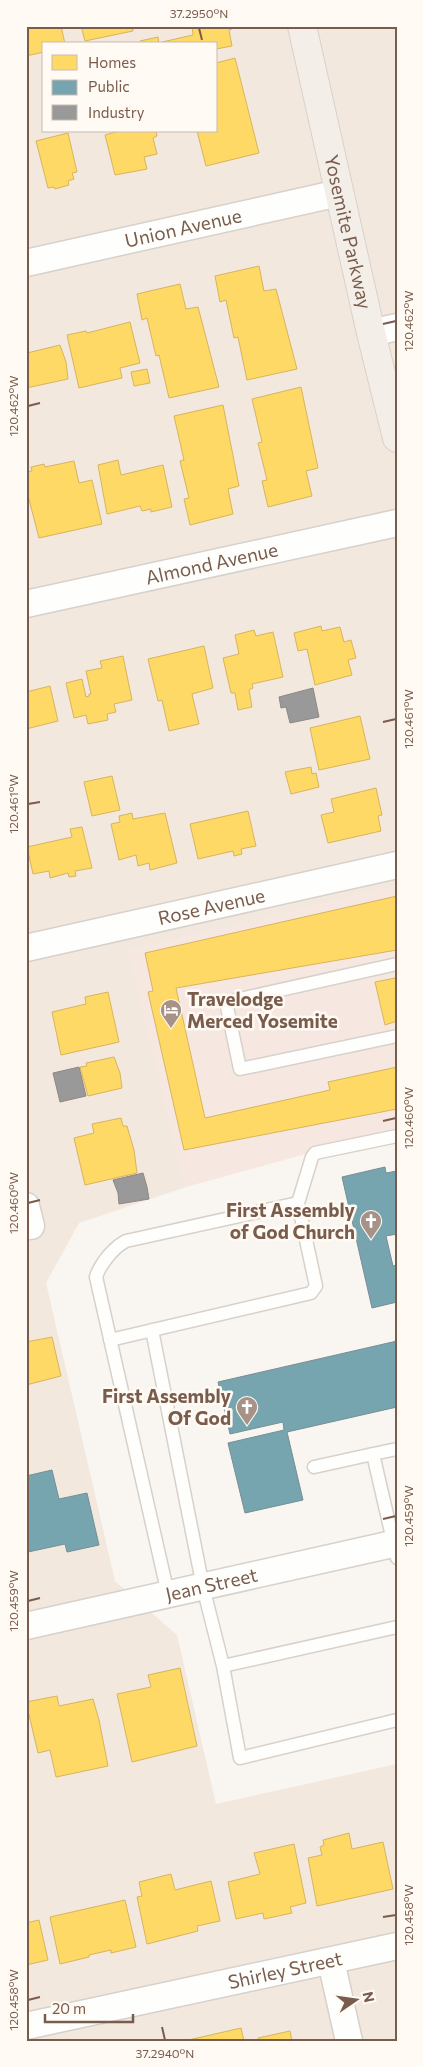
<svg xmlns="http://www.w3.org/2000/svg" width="423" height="2067" viewBox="0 0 423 2067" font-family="Commissioner,sans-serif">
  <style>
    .residential { fill: #f2e8de; fill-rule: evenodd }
    .commercial { fill: #f6e8e1 }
    .homes { fill: #ffd966; stroke: #d7b45e }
    .public { fill: #76a5af; stroke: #778f92 }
    .industry { fill: #999; stroke: #908782 }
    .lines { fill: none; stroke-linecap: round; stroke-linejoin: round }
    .service-casing { stroke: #d7d1cb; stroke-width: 15 }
    .minor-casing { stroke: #d7d1cb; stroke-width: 29 }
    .primary-casing { stroke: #dad1cc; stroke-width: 30 }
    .service { stroke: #fefefd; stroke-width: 12 }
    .minor { stroke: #fefefd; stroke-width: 26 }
    .primary { stroke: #f3eee8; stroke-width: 28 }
    .ticks { fill: none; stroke: #7a5c4d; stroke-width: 2 }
    .labels { text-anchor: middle; stroke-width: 5; stroke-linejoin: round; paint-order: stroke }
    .street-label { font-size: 19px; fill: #7a5c4d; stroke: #fffaf3 }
    .poi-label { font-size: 19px; font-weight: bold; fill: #7a5c4d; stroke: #fffaf3; text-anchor: end }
    .neatline { fill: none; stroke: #7a5c4d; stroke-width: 2 }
    .ticks-label { font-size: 12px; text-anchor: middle; fill: #7a5c4d }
  </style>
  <rect width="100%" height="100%" fill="#f9f5f0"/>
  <path class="residential" d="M26,26H397V886L129,951L186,1187L79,1223L46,1283L115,1581L177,1635L216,1804L397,1764V2041H26ZM44,44H216V131H44Z"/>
  <path class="commercial" d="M397,886V1129L186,1187L128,951Z"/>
  <path class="homes" d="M26,26H61L65,44H44V52L26,56Z
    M81,26H132L133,31L85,41Z
    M192,26H231L232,29L229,30L232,46L216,49V44H162V42L193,35Z
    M158,37L159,44H141L140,41Z
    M235,58L259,153L206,166L197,131H216V63Z
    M119,131H156L157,136L153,138L157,154L144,157L147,169L115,175L105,135Z
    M68,133L77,172L72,173L74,179L68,181L69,185L55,189L54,187L48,188L36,141Z
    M259,266L264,291L276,289L297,369L247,380L238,337L234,338L226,300L220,302L215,276Z
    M180,284L186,309L198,307L219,387L169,398L159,355L156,356L147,318L142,320L137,294Z
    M130,322L140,363L120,368L122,378L79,388L67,335L86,331L87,333Z
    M60,345L66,362L68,379L26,388V349L27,353Z
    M147,369L150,383L134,386L131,372Z
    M301,387L318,468L306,471L312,496L268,507L262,481L267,480L258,443L262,442L252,399Z
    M223,405L239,486L228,489L233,514L190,525L184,499L189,498L180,461L184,460L174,416Z
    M118,460L121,475L163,465L172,507L151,512V509L142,511L140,506L107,514L98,465Z
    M74,461L79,483L92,480L102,524L39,538L26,488V472L32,471L31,467L44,464L45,467Z
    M321,626L322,631L340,627L344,642L351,640L356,658L348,660L352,675L315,685L307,649L298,651L294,633Z
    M254,630L256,636L273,632L283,677L252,684L253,688L249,690L252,707L238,710L235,693H231L223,658L239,654L235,635Z
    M204,646L213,688L192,694L199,724L169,731L162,700L158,701L148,659Z
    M123,656L132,700L114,704L116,712L107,714L108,720L88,724L86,715L74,718L66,683L82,679L86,697L89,696V694H91L86,671L102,668L100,661Z
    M50,686L58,721L26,729V692Z
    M360,716L370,759L319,770L310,728Z
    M311,767L312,774L316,773L319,787L291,794L285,772Z
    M112,776L120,810L92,816L84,782Z
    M376,788L382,815L378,816L381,831L328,843L321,815L334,812L331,799Z
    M248,811L256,846L241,849L242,854L234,856L233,851L198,859L190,824Z
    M132,813L133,819L165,813L177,863L150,870L149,863L138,866L136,855L119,860L111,824L120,822L119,816Z
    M82,827L92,868L75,871L76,876L69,877L68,873L50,878L49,871L33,874L27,847L72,837L70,829Z
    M397,896V950L176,988L205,1118L330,1090L328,1082L397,1067V1109L184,1150L148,992L153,991L145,953Z
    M395,978H397V1021L385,1025L375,982Z
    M108,992L119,1042L61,1055L52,1012L86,1004L85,997Z
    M114,1057L120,1073L122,1088L88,1096L80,1067L87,1066L86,1063Z
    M121,1118L123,1126H127L134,1150L137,1173L85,1185L74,1138L94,1133L92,1124Z
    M52,1337L61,1376L26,1385V1342Z
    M180,1668L197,1746L132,1762L117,1694L151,1687L148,1675Z
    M57,1696L59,1706L93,1699L99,1720L108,1766L56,1777L50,1750L38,1753L26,1702Z
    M349,1833L352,1849L383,1842L393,1889L317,1906L308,1858L322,1855L320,1847L324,1845L323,1840Z
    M294,1844L306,1903L290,1907L292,1913L264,1919L263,1913L236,1919L228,1882L260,1874L254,1853Z
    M171,1874L175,1890L211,1881L220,1921L197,1926L198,1931L147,1944L137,1897L142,1896L139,1882Z
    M125,1900L136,1947L111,1953V1950L89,1955V1957L60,1964L50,1917Z
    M39,1920L48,1960L26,1965V1923Z
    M241,2028L244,2041H184Z
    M290,2031L292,2041H258V2038Z"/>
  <path class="public" d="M385,1167L386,1173L397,1171V1234L386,1236L393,1266L397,1265V1302L372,1308L342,1177Z
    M397,1341V1407L287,1432L303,1500L245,1513L228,1443L284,1430L283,1422L230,1434L218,1382Z
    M52,1470L59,1499L87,1493L99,1545L67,1552L65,1544L28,1552L26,1545V1476Z"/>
  <path class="industry" d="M313,688L319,717L290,723L286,707L281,708L279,697Z
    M79,1067L86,1096L60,1102L53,1073Z
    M143,1173L147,1187L149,1199L119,1204L118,1193L113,1180Z"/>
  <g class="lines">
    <g class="service-casing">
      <path id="service" d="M397,964L226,1002L240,1069L397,1036
        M298,1203L312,1157L315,1153L397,1136
        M152,1330L203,1587L223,1666L240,1758L397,1720
        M110,1340L311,1293L316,1286L298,1203L126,1241C114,1247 100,1264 96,1277L168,1594
        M397,1449L373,1454L397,1558
        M314,1467L373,1454
        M223,1666L397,1627"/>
    </g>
    <g class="minor-casing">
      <g id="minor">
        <path id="s1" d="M26,263L339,193"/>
        <path d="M371,333L397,327"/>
        <path id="s2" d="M26,604L397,523"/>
        <path id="s3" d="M26,948L397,865"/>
        <path d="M26,1206L31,1226"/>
        <path id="s4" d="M26,1626L397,1543"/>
        <path d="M331,1961L349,2041"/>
        <path id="s5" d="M26,2026L397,1946"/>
      </g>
    </g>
    <g class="primary-casing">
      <g id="primary">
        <path id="s6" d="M302,26L371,333L397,438"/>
      </g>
    </g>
    <use href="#service" class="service"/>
    <use href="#minor" class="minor"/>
    <use href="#primary" class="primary"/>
  </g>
  <path class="ticks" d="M199,28L202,40M383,324L396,321M28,406L40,403M383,722L396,719M28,804L40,802M383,1121L396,1118M28,1203L40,1200M383,1519L396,1516M28,1601L40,1598M383,1917L396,1915M28,2000L40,1997M162,2027L165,2040"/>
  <defs>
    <g id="hotel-pin" transform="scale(1.125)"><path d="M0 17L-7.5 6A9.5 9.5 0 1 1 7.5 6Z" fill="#a69286" stroke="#fffaf3"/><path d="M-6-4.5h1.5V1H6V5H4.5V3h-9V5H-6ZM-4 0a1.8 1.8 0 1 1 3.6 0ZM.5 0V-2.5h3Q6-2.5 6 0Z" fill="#fff"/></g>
    <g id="church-pin" transform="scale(1.125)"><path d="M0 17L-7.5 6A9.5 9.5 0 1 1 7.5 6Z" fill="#a69286" stroke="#fffaf3"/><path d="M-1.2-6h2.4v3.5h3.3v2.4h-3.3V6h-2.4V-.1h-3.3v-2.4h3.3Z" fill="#fff"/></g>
  </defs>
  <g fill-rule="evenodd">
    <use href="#hotel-pin" x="171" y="1010"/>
    <use href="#church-pin" x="371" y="1221"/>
    <use href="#church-pin" x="247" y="1407"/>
  </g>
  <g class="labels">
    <g class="street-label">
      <text dy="7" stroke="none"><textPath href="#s1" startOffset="161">Union Avenue</textPath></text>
      <text dy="7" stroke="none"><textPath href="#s6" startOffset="211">Yosemite Parkway</textPath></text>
      <text dy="7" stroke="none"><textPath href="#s2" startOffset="190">Almond Avenue</textPath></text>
      <text dy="7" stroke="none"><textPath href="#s3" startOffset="190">Rose Avenue</textPath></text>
      <text dy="7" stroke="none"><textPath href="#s4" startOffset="190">Jean Street</textPath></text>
      <text dy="7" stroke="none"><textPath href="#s5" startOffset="265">Shirley Street</textPath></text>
    </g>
    <g class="poi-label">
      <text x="187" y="1006" text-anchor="start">Travelodge<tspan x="187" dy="22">Merced Yosemite</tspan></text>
      <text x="355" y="1217">First Assembly<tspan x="355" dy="22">of God Church</tspan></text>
      <text x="231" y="1403">First Assembly<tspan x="231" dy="22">Of God</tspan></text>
    </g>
  </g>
  <rect width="423" height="2067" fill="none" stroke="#fffaf3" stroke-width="55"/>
  <rect x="42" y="42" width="175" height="90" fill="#fffaf3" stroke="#cabbb1"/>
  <rect x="52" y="55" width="25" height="15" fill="#ffd966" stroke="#cabbb1"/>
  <text x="88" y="68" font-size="15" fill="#7a5c4d">Homes</text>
  <rect x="52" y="80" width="25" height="15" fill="#76a5af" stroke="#cabbb1"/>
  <text x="88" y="92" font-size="15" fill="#7a5c4d">Public</text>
  <rect x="52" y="105" width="25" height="15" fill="#999999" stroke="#cabbb1"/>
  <text x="88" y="118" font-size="15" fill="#7a5c4d">Industry</text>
  <g transform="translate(356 2000) rotate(77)" stroke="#fffaf3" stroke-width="4" paint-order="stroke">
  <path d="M0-4L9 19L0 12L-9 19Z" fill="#7a5c4d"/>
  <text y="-8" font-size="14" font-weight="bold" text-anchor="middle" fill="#7a5c4d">N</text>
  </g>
  <path d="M45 2014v8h88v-8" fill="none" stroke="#7a5c4d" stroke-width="2.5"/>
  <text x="52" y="2014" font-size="15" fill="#7a5c4d" stroke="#fffaf3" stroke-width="4" paint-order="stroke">20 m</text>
  <rect x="28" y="28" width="368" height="2012" class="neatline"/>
  <g class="ticks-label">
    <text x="199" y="18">37.2950°N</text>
    <text transform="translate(409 321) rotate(-90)" y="4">120.462°W</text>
    <text transform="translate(14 406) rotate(-90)" y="4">120.462°W</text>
    <text transform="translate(409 719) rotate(-90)" y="4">120.461°W</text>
    <text transform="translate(14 804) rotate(-90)" y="4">120.461°W</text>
    <text transform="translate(409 1118) rotate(-90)" y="4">120.460°W</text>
    <text transform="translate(14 1203) rotate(-90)" y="4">120.460°W</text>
    <text transform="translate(409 1516) rotate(-90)" y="4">120.459°W</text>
    <text transform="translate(14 1601) rotate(-90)" y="4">120.459°W</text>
    <text transform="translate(409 1915) rotate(-90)" y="4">120.458°W</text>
    <text transform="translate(14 2000) rotate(-90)" y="4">120.458°W</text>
    <text x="165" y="2058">37.2940°N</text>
  </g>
</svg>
